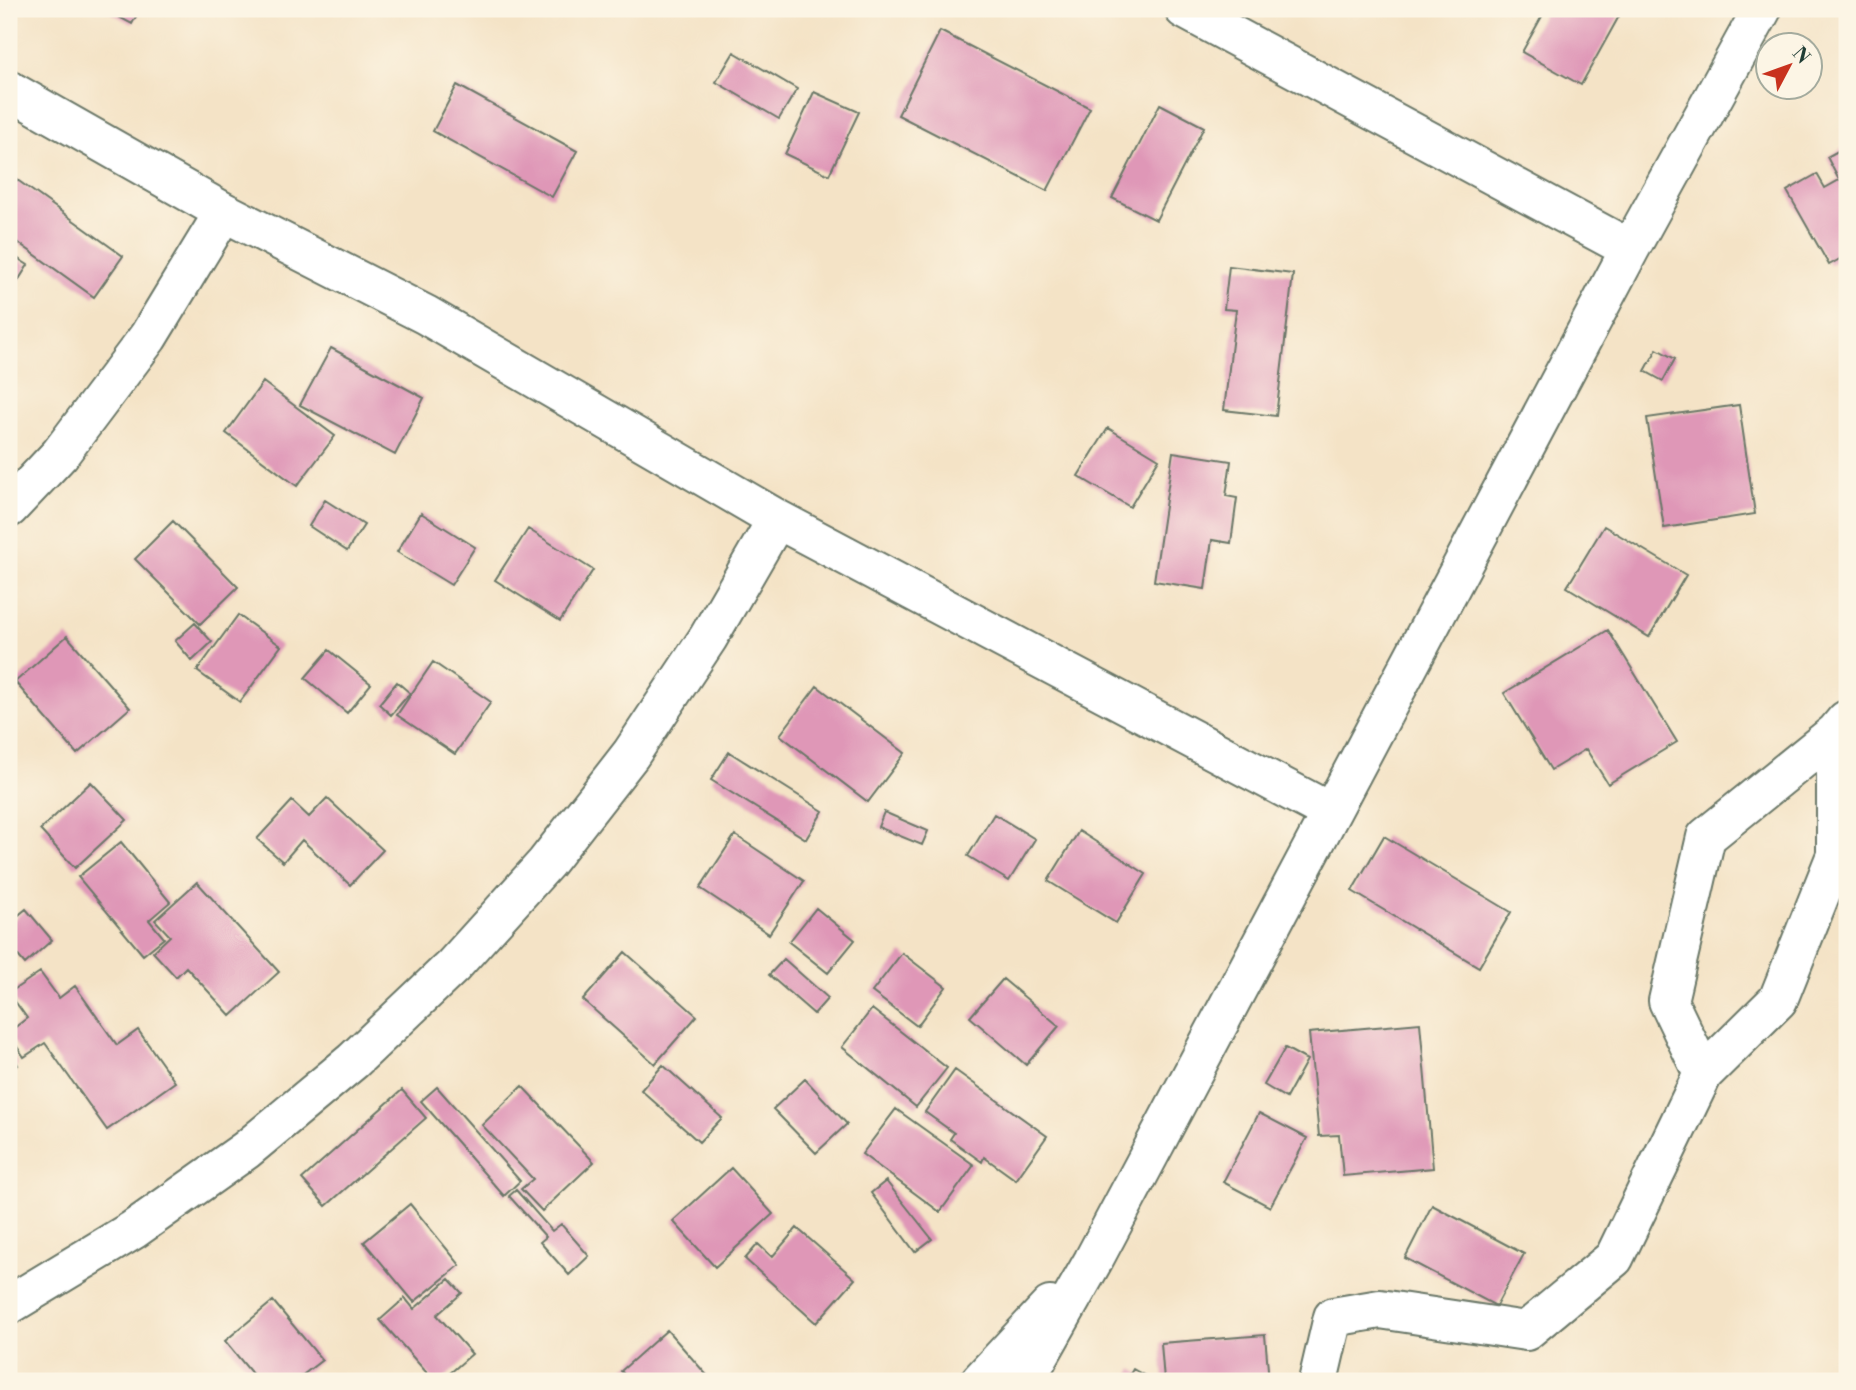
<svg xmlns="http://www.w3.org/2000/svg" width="1856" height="1390" viewBox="0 0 1856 1390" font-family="'Libre Bodoni',serif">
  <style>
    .building { fill: #df97b7 }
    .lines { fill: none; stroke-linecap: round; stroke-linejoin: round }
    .minor-casing { stroke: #6a7767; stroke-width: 42 }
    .minor { stroke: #fff; stroke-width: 38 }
  </style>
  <rect width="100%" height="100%" fill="#fcf5e5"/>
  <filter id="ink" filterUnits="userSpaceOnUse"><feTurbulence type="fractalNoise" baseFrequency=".0143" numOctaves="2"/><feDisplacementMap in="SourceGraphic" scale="14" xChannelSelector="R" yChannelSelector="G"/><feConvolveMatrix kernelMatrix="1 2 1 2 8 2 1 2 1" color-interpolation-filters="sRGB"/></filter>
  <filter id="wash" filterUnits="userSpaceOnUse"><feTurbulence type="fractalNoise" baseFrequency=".00686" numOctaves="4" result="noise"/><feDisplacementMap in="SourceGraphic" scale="28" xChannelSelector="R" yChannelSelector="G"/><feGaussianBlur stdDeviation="1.57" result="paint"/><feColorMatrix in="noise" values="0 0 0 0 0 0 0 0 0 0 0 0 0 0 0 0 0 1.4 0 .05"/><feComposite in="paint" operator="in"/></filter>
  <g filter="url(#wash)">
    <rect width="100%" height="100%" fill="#f4e3c6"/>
    <g id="blocks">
      <path class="building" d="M104,9H140L132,24Z
        M1546,9H1623L1581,85L1522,52Z
        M940,31L1090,108L1047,191L898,115Z
        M734,52L797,89L779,119L716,82Z
        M457,85L577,151L552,197L433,131Z
        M814,92L859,112L829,175L785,154Z
        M1160,104L1204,127L1156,220L1112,198Z
        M1847,146V255L1829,265L1787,191L1817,174L1825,188L1839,180L1827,157Z
        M9,174L123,256L94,297L9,236Z
        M9,253L28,265L9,295Z
        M1229,266L1293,274L1276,416L1224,410L1236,310L1224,309Z
        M331,348L424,398L395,455L300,405Z
        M1657,349L1675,359L1663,381L1645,371Z
        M263,382L335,436L297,486L226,433Z
        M1739,405L1755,514L1664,528L1647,418Z
        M1108,428L1159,459L1130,507L1078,476Z
        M1173,452L1231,461L1226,496L1237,498L1231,543L1212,540L1205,589L1154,581Z
        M325,500L364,525L347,551L309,526Z
        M421,513L475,547L451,585L397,552Z
        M173,521L238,587L200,624L135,559Z
        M1604,526L1686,575L1649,637L1567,587Z
        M528,529L593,570L560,621L495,580Z
        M238,615L281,646L240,702L197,671Z
        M195,623L212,642L192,661L175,641Z
        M1608,630L1677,742L1608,784L1586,749L1551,770L1504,693Z
        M67,636L130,708L77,754L15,682Z
        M329,650L371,684L347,713L305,678Z
        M433,662L491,702L455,754L397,715Z
        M397,682L410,693L391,715L379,704Z
        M817,686L905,753L868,802L780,735Z
        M729,752L823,811L806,839L711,780Z
        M91,782L127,820L75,868L40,830Z
        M327,798L383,850L350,885L302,840L283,862L257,839L292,801L309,817Z
        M884,812L928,831L922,845L878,827Z
        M994,814L1035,839L1009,881L968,856Z
        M1079,831L1146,874L1116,923L1048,881Z
        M735,835L804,881L769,934L700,888Z
        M1384,836L1511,912L1479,967L1352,891Z
        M121,842L170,902L149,920L164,938L143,955L78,877Z
        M197,882L279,972L231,1016L186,967L176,977L153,952L170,936L155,920Z
        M816,908L855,940L828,973L789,942Z
        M26,909L52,940L25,964L9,945V923Z
        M625,952L697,1016L655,1064L583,1000Z
        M902,953L946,987L917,1026L872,992Z
        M784,959L828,998L814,1014L769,975Z
        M40,972L59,998L75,986L117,1045L138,1030L175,1082L107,1130L45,1043L24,1057L9,1035V1032L27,1018L9,993Z
        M1003,979L1059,1026L1026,1065L970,1017Z
        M872,1009L947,1068L916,1107L842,1047Z
        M1420,1023L1433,1168L1343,1176L1339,1135L1319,1136L1309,1033Z
        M9,1048L18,1065L9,1070Z
        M1285,1048L1307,1060L1286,1098L1264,1085Z
        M663,1065L722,1118L699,1142L641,1090Z
        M955,1070L1047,1136L1016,1180L984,1157L982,1162L950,1139L954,1133L925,1112Z
        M805,1079L847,1124L816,1153L773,1109Z
        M522,1086L594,1162L542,1211L521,1189L533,1179L482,1125Z
        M437,1087L520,1181L504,1196L421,1101Z
        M402,1090L426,1118L326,1206L302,1179Z
        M896,1109L974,1165L940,1212L862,1154Z
        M1259,1113L1307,1138L1270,1207L1223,1182Z
        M731,1168L773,1214L715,1267L673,1221Z
        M886,1181L932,1239L915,1252L871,1193Z
        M516,1190L552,1231L561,1224L589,1256L569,1275L540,1242L546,1237L509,1196Z
        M410,1204L460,1265L414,1302L364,1242Z
        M1432,1205L1524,1254L1496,1306L1405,1258Z
        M797,1228L855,1279L816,1323L745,1259L758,1244L772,1257Z
        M449,1279L462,1293L437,1315L472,1354L441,1381H434L380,1320L405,1298L414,1309Z
        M273,1301L322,1360L295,1381H258L225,1341Z
        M667,1330L712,1381H630L621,1371Z
        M1265,1335L1269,1381H1164L1161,1343Z
        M1133,1369L1154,1381H1126Z"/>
    </g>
  </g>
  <g filter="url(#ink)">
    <use href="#blocks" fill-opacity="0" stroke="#6a7767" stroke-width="2"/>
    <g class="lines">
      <g class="minor-casing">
        <path id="minor" d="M1184,9L1630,249
          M9,90L224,212L426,315L777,519L1330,812
          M9,508L60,454L148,337L224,212
          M1703,1074L1668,1001L1706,837L1836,732L1846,720
          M9,1305L133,1230L246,1150L353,1061L453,966L546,863L631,754L708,638L777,519
          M980,1381L1050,1306
          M1025,1381L1093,1261L1630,249L1762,9
          M1318,1381L1333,1317L1380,1309L1526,1331L1614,1258L1703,1074L1778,1000L1836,855V732"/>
      </g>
      <use href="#minor" class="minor"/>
    </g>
  </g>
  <rect width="1856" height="1390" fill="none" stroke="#fcf5e5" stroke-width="35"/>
  <g transform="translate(1789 66) rotate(49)"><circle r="33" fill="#fcf5e5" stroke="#a4ab9e" stroke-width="2"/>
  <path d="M0-5L12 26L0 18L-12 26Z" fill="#c8321e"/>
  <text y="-10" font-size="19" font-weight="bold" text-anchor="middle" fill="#1f3d34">N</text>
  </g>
</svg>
